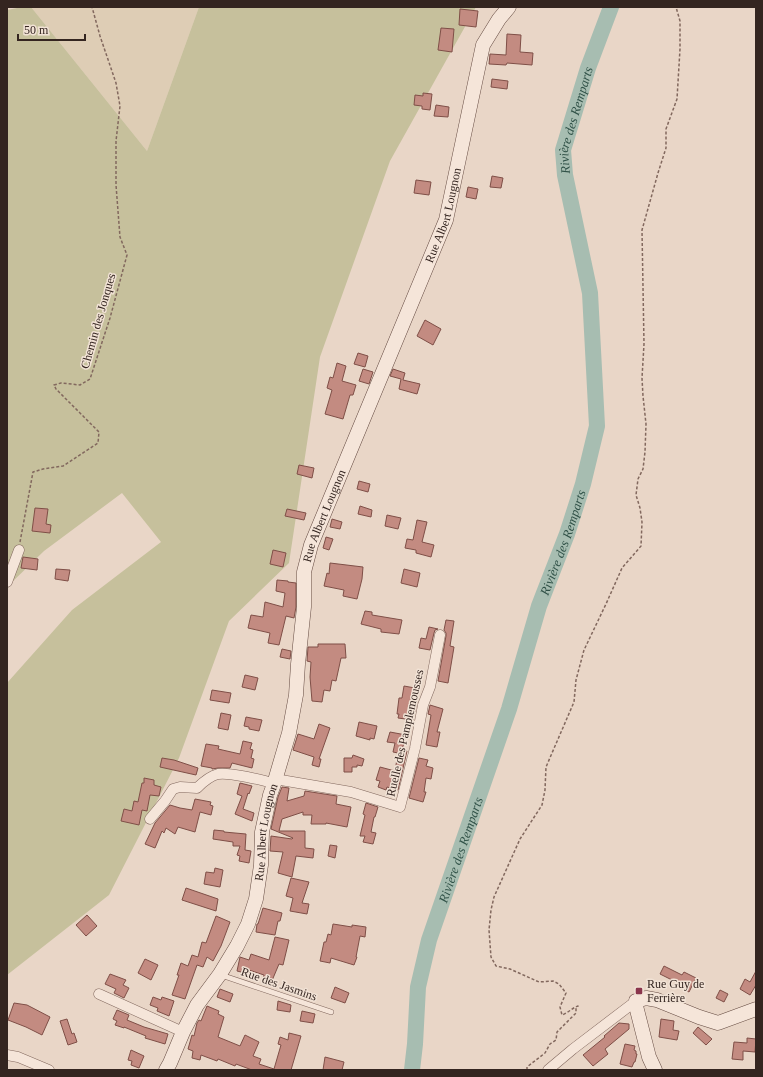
<svg xmlns="http://www.w3.org/2000/svg" width="763" height="1077" viewBox="0 0 763 1077" font-family="Georgia,serif">
  <style>
    .farmland { fill: #decdb5 }
    .green { fill: #c6c09c }
    .lines { fill: none; stroke-linecap: round; stroke-linejoin: round }
    .river { stroke: #a7bdb1; stroke-width: 16 }
    .building { fill: #c38b81; stroke: #7f4f47 }
    .lane-casing { stroke: #82685e; stroke-width: 6 }
    .street-casing { stroke: #82685e; stroke-width: 11 }
    .secondary-casing { stroke: #644a41; stroke-width: 15 }
    .path { stroke: #82685e; stroke-width: 1.5; stroke-dasharray: 3 2; stroke-linecap: butt }
    .lane { stroke: #f5e5d9; stroke-width: 5 }
    .street { stroke: #f5e5d9; stroke-width: 10 }
    .secondary { stroke: #f5e5d9; stroke-width: 14 }
    .poi-dot { fill: #8a354c; stroke: #f1e2d5; stroke-width: 1.5 }
    .labels { text-anchor: middle; stroke-width: 3; stroke-linejoin: round; paint-order: stroke }
    .street-label { font-size: 12px; fill: #342520; stroke: #f1e2d5 }
    .poi-label { font-size: 12px; fill: #342520; stroke: #f1e2d5; text-anchor: start }
    .water-label { font-size: 13px; font-style: italic; fill: #315248; stroke: #f1e2d5 }
  </style>
  <rect width="100%" height="100%" fill="#e9d6c7"/>
  <path class="farmland" d="M31,7H199L147,151Z"/>
  <path class="green" d="M22,7H31L147,151L199,7H476L390,161L320,357L289,563L229,621L179,758L109,895L7,975V683L72,610L161,542L122,493L44,551L7,587V10Z"/>
  <g class="lines">
    <path class="river" id="s1" d="M412,1070L415,1044L418,987L429,940L509,709L539,606L567,534L583,484L597,426L590,293L565,175L563,150L588,68L611,7"/>
  </g>
  <path class="building" d="M460,9L478,11L476,27L459,25Z
    M441,28L454,29L452,52L438,50Z
    M507,34L521,35L520,52L533,53L532,65L507,63L506,65L489,64L490,54L506,55Z
    M492,79L508,81L507,89L491,87Z
    M423,93L432,94L430,110L422,109V106L414,105L415,95L423,96Z
    M436,105L449,107L448,117L434,116Z
    M492,176L503,178L501,188L490,187Z
    M416,180L431,182L429,195L414,193Z
    M468,187L478,189L476,199L466,197Z
    M425,320L441,329L433,345L417,336Z
    M358,353L368,356L365,367L354,364Z
    M337,363L346,366L342,381L356,385L353,395H350L343,419L325,414L332,390L327,388L330,377L333,378Z
    M363,369L373,372L369,384L359,381Z
    M393,369L405,373L403,380L420,384L417,394L399,389L401,379L390,376Z
    M299,465L314,468L312,478L297,474Z
    M359,481L370,484L368,492L357,489Z
    M360,506L372,510L371,517L358,514Z
    M35,508L48,509L46,524L51,525L50,533L32,531Z
    M287,509L306,513L304,520L285,516Z
    M387,515L401,518L398,529L385,526Z
    M332,519L342,522L340,529L330,527Z
    M417,520L427,522L422,542L434,545L431,557L416,553V550L405,548L407,539L413,540Z
    M326,537L333,539L329,550L323,548Z
    M273,550L286,553L283,567L270,564Z
    M23,557L38,559L37,570L21,568Z
    M330,563L363,567L362,579L357,599L343,596L344,590L324,586L327,573L329,574Z
    M56,569L70,570L68,581L55,579Z
    M404,569L420,573L417,587L401,583Z
    M277,580L288,581V582L296,583V607L294,618L286,616L279,645L268,643L270,633L248,628L251,615L263,617L265,602L283,607L285,593L276,591Z
    M365,611L372,612V615L402,620L399,634L381,632V629L361,624Z
    M446,620L454,621L450,646L454,647L448,683L438,681L446,636V633L444,630Z
    M429,627L438,629L435,630L434,633L430,650L419,648L421,638L426,639Z
    M318,644H345L346,658H341L336,681L332,680L330,691L324,690L322,702L312,701L310,677L311,662L307,661L308,647H318Z
    M282,649L291,651L290,659L280,657Z
    M245,675L258,678L255,690L242,687Z
    M404,686L415,688L414,701L417,702L415,712L414,711L413,720L398,718L399,714H397L399,698H402Z
    M212,690L231,693L229,703L210,700Z
    M430,705L443,709L437,732H440L437,747L426,745L431,715L428,714Z
    M221,713L231,715L228,730L218,728Z
    M246,717L262,720L259,731L249,729V727L244,726Z
    M359,722L377,726L374,739L370,738V740L356,736Z
    M319,724L330,728L319,759H321L319,767L312,765L314,757L293,750L298,734L314,739Z
    M390,732L406,735L402,750L407,751L398,790L387,787L386,790L378,787L380,781L376,780L380,767L395,771L398,753L393,752L395,743L387,742Z
    M243,741L252,743L250,749L253,750L251,758L254,759L252,768L232,763L230,768H218L212,769V768L201,766L206,744L219,746L218,749L240,754Z
    M353,755L364,759L362,766L357,765V767H352V772H344V758H352Z
    M162,758L174,760L198,768L196,775L160,767Z
    M419,758L428,760L426,766L433,768L431,779L426,778L424,792H426L423,802L409,798Z
    M144,778L154,780V785L161,787L159,796L150,795L147,811L142,810L139,825L121,821L124,809L132,811L134,801L138,802L142,783H144Z
    M240,783L252,786L249,794L248,793L243,809L254,813L252,821L235,814L242,796L237,794Z
    M282,787L289,788L287,801L304,796L305,791L337,796L336,804L351,807L347,827L326,823V824H311L312,815H303V812L282,819L279,831H305V848L314,849L313,858L296,856L292,877L278,873L283,852L270,851L271,836L292,839L293,838L271,829L278,797Z
    M195,799L211,802L210,805L213,806L211,815L200,812L195,832L178,827L175,834L166,828L164,833L162,831L155,848L145,844L155,823L170,805L180,808L192,810Z
    M366,803L378,807L375,817H374L371,832L376,833L373,844L363,842L365,836H360L365,815L363,814Z
    M214,830L224,831V832L246,834L245,850L251,851L249,863L239,861L240,856L237,855L240,846H233V842L213,839Z
    M330,845L337,846L335,858L328,856Z
    M215,868L223,870L220,887L204,884L206,872L214,873Z
    M291,878L309,882L302,903L309,904L307,914L290,911L293,898L286,896Z
    M186,888L218,899L216,911L182,900Z
    M263,908L282,913L280,921H278L275,935L256,932L257,924H258Z
    M87,915L97,926L86,936L76,925Z
    M216,916L230,922L221,946L213,961L207,957L203,967L197,965L185,999L172,995L179,975H177L181,963L188,966L192,955L198,957L202,942L206,943Z
    M333,924L352,927V925L366,927L365,937L360,936L356,957H357L354,965L331,958L330,963L320,961L324,942H326L328,934L331,935Z
    M275,937L289,940L283,965L279,964L271,983L263,980L264,975L246,969L245,973L237,971L240,957L249,960L251,954L269,960Z
    M145,959L158,965L151,980L138,973Z
    M664,966L682,975L684,972L696,978L689,992L677,985L678,983L660,974Z
    M756,971V985L750,995L740,989L745,979L750,982Z
    M110,974L126,980L123,985L129,988L124,998L114,993L116,989L105,984Z
    M335,987L349,993L345,1003L331,998Z
    M220,989L233,994L230,1002L217,997Z
    M720,990L728,994L724,1002L716,998Z
    M153,997L161,1000L162,997L174,1001L169,1016L157,1011L158,1008L150,1005Z
    M278,1001L291,1005L290,1012L277,1010Z
    M14,1003L27,1005L50,1017L42,1035L26,1027L8,1020Z
    M207,1006L219,1011L218,1014L224,1017L218,1037L240,1046L245,1035L259,1042L253,1056L261,1059L259,1064L274,1069L281,1045L278,1044L280,1037L288,1040L289,1033L301,1036L291,1070H252L236,1064L235,1066L218,1059L217,1061L201,1055L200,1060L192,1058L193,1051L188,1049L192,1035L194,1036L197,1023L199,1020L201,1021Z
    M117,1010L129,1015L127,1020L144,1027L168,1034L165,1044L145,1038L146,1036L124,1027V1028L115,1025L117,1021L113,1019Z
    M302,1011L315,1014L313,1023L300,1021Z
    M67,1019L72,1034L74,1033L77,1042L68,1045L60,1021Z
    M661,1019L674,1021L673,1030L679,1031L677,1040L659,1037Z
    M619,1023L629,1024V1029L605,1049L608,1054L593,1066L583,1055L605,1037L604,1036Z
    M698,1027L712,1039L706,1045L693,1033Z
    M747,1038L756,1039L755,1052L743,1051V1060L732,1059L734,1042L747,1043Z
    M625,1044L635,1046L634,1050L636,1051V1054H637L635,1062H634L632,1067L620,1064Z
    M131,1050L144,1056L139,1068L131,1065L132,1061L128,1060Z
    M325,1057L344,1062L342,1070H323Z"/>
  <g class="lines">
    <g class="lane-casing">
      <path id="lane" d="M221,975L331,1012"/>
    </g>
    <g class="street-casing">
      <path id="street" d="M7,582L19,550
        M275,779L351,792L400,807L415,748L423,705L430,687L440,635
        M150,819L165,801L173,789L180,787L197,788C203,782 210,776 218,774C228,772 264,780 274,784
        M99,994L183,1032
        M7,1055L18,1057L49,1070
        M548,1070L573,1049L636,1001"/>
    </g>
    <g class="secondary-casing">
      <g id="secondary">
        <path id="s2" d="M166,1070L170,1063L183,1032L197,1005L220,974L237,946L248,924L256,899L261,865L262,832L270,795L274,784L289,733L296,695L298,664L304,607V572L311,545L333,492L446,220L483,45L499,19L509,7"/>
        <path d="M655,1070L649,1057L636,1006V1001L646,998L657,1000L699,1017L718,1023L756,1009"/>
      </g>
    </g>
    <path class="path" d="M20,542L33,472L43,469L63,466L98,443L99,432L56,389L54,385L61,383L80,385L90,379L110,318L127,255L120,237L116,185V141L120,106L116,83L100,36L92,7
      M527,1070V1067L545,1053L550,1044L556,1040L557,1032L576,1013V1009L578,1006C572,1008 568,1013 562,1015L560,1007L566,993L559,984L553,981L539,982L510,969L496,966L491,957L489,930L491,910L494,897L520,839L542,805L545,790L546,767L574,702L576,680L584,650L606,604L622,568L641,546L642,522L640,508L636,495L638,479L643,469L645,452L646,424L643,396L642,378L644,344L642,230L658,173L666,148V129L677,99L680,49V21L676,7"/>
    <use href="#lane" class="lane"/>
    <use href="#street" class="street"/>
    <use href="#secondary" class="secondary"/>
  </g>
  <rect class="poi-dot" x="635" y="987" width="8" height="8" rx="2"/>
  <g class="labels">
    <g class="street-label">
      <text dy="4" stroke="none"><textPath href="#s2" startOffset="910">Rue Albert Lougnon</textPath></text>
      <text transform="translate(98 321) rotate(-74)" y="4">Chemin des Jonques</text>
      <text dy="4" stroke="none"><textPath href="#s2" startOffset="586">Rue Albert Lougnon</textPath></text>
      <text transform="translate(405 733) rotate(-77)" y="4">Ruelle des Pamplemousses</text>
      <text dy="4" stroke="none"><textPath href="#s2" startOffset="262">Rue Albert Lougnon</textPath></text>
      <text transform="translate(279 984) rotate(19)" y="4">Rue des Jasmins</text>
    </g>
    <g class="poi-label">
      <text x="647" y="988">Rue Guy de<tspan x="647" dy="14">Ferrière</tspan></text>
    </g>
    <g class="water-label">
      <text dy="5" stroke="none"><textPath href="#s1" startOffset="983">Rivière des Remparts</textPath></text>
      <text dy="5" stroke="none"><textPath href="#s1" startOffset="551">Rivière des Remparts</textPath></text>
      <text dy="5" stroke="none"><textPath href="#s1" startOffset="227">Rivière des Remparts</textPath></text>
    </g>
  </g>
  <rect width="763" height="1077" fill="none" stroke="#342520" stroke-width="16"/>
  <path d="M18 34v6h67v-6" fill="none" stroke="#342520" stroke-width="2"/>
  <text x="24" y="34" font-size="12" fill="#342520" stroke="#f1e2d5" stroke-width="3" paint-order="stroke">50 m</text>
</svg>
